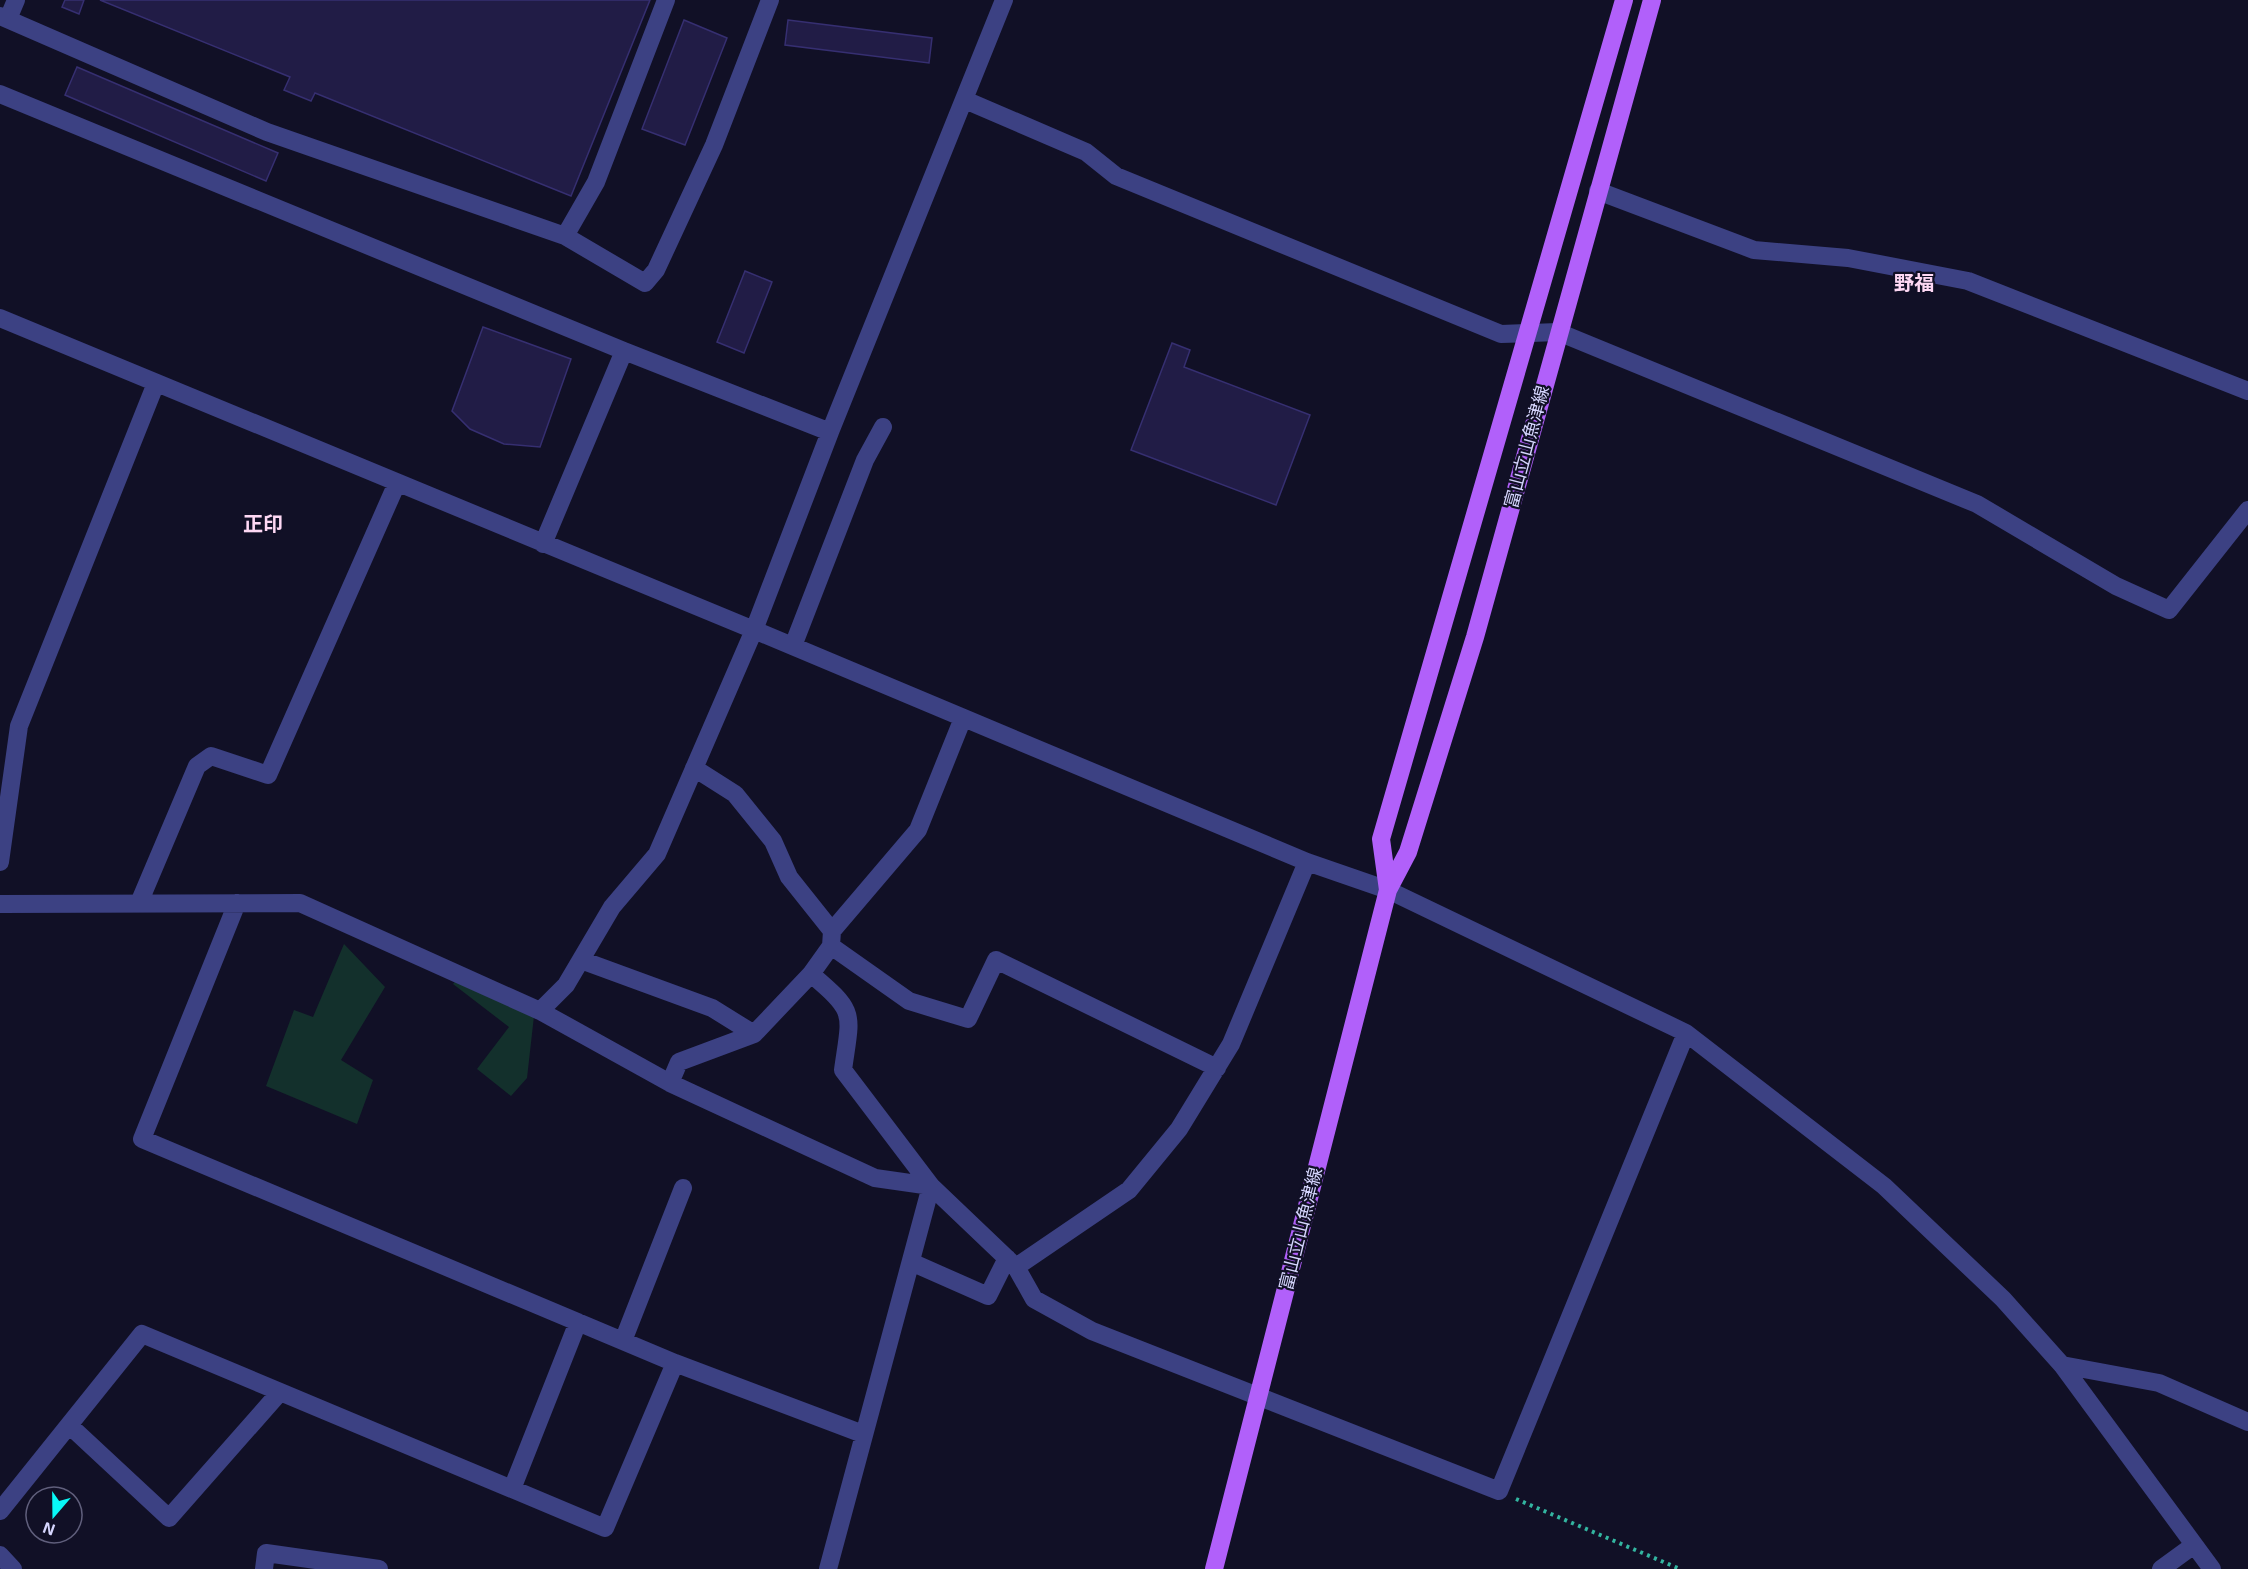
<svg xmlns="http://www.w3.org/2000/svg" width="2248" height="1569" viewBox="0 0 2248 1569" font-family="'Exo 2','Noto Sans JP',sans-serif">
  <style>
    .green { fill: #13302c }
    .building { fill: #211c46; stroke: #362f71; stroke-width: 1.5 }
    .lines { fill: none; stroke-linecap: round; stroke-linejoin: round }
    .path { stroke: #33b5a0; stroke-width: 4; stroke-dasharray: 3 4.5; stroke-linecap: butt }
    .minor { stroke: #3c4183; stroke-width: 18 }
    .major { stroke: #b160fa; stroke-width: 18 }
    .labels { text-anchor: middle; stroke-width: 4.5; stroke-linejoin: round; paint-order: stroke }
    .street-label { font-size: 18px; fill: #d6d6fe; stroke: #111026 }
    .neighbourhood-label { font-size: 20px; font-weight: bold; fill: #fed8f4; stroke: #111026 }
  </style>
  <rect width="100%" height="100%" fill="#111026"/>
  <path class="green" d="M344,944L385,987L341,1060L373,1080L357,1124L266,1086L294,1010L313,1017Z
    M457,979L534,1016L527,1078L511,1096L477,1069L509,1027L453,984Z"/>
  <path class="building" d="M65,0H84L79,14L62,7Z
    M100,0H650L571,196L315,93L311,101L284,90L290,77Z
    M684,20L727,38L685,145L642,129Z
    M788,20L932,38L929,63L785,45Z
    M77,67L278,153L266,181L65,95Z
    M745,271L772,282L744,353L717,342Z
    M483,327L571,359L540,447L504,444L470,429L452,411Z
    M1172,343L1190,350L1184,367L1310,415L1276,505L1131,450Z"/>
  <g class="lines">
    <path class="path" d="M1516,1499L1680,1569"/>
    <path class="minor" d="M0,16L267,132L565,236L645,283L656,270L714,145L770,0
      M8,19L16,0
      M0,94L624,351L830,432L1004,0
      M965,100L1086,152L1116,176L1501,334L1558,332L1977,504L2116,586L2169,610L2248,510
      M1598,191L1754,250L1848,258L1968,281L2248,391
      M565,236L596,182L666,0
      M0,318L754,630L1307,862L1388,890L1686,1033L1884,1186L2003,1299L2062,1365L2212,1569
      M543,544L624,351
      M793,646L865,460L883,427
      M694,768L735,794L773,841L789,877L832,931
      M0,862L19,726L156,383
      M139,903L197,766L211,756L268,775L397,483
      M237,903L142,1139L675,1363L863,1434
      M0,904L300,903L540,1011L670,1083L875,1178L931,1186
      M831,946L909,1001L968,1019L996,960L1217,1068
      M581,960L712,1008L754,1034
      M811,974L831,946L832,931L918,830L963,718
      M540,1011L566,985L612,907L657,854L754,630L830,432
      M670,1083L679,1062L754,1034L811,974C857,1013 851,1012 843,1070L931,1186L1016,1267L1034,1299L1092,1331L1499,1491L1686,1033
      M911,1262L988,1296L1007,1258
      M1016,1267L1129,1190L1179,1129L1231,1044L1307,862
      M623,1341L683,1188
      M2062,1365L2159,1383L2248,1422
      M69,1425L169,1518L280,1392
      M512,1489L578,1322
      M0,1511L142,1334L605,1528L675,1363
      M0,1555L13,1569
      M264,1569L266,1553L379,1569
      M828,1569L931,1186
      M2161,1569L2194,1545"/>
    <path class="major" d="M1388,890L1381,839L1624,0
      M1214,1569L1388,890L1408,852L1475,637L1652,0"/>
  </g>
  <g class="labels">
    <g class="street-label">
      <text transform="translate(1527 447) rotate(-75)" y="6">富山立山魚津線</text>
      <text transform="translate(1301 1229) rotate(-76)" y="6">富山立山魚津線</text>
    </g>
    <g class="neighbourhood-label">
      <text x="1914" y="290">野福</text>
      <text x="263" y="531">正印</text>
    </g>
  </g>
  <g transform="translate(54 1515) rotate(200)"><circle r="28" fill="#111026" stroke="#605f7c" stroke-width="1.5"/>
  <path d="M0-4.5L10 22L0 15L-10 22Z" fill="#08f8f7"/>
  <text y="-9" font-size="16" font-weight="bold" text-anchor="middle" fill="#d6d6fe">N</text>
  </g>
</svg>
